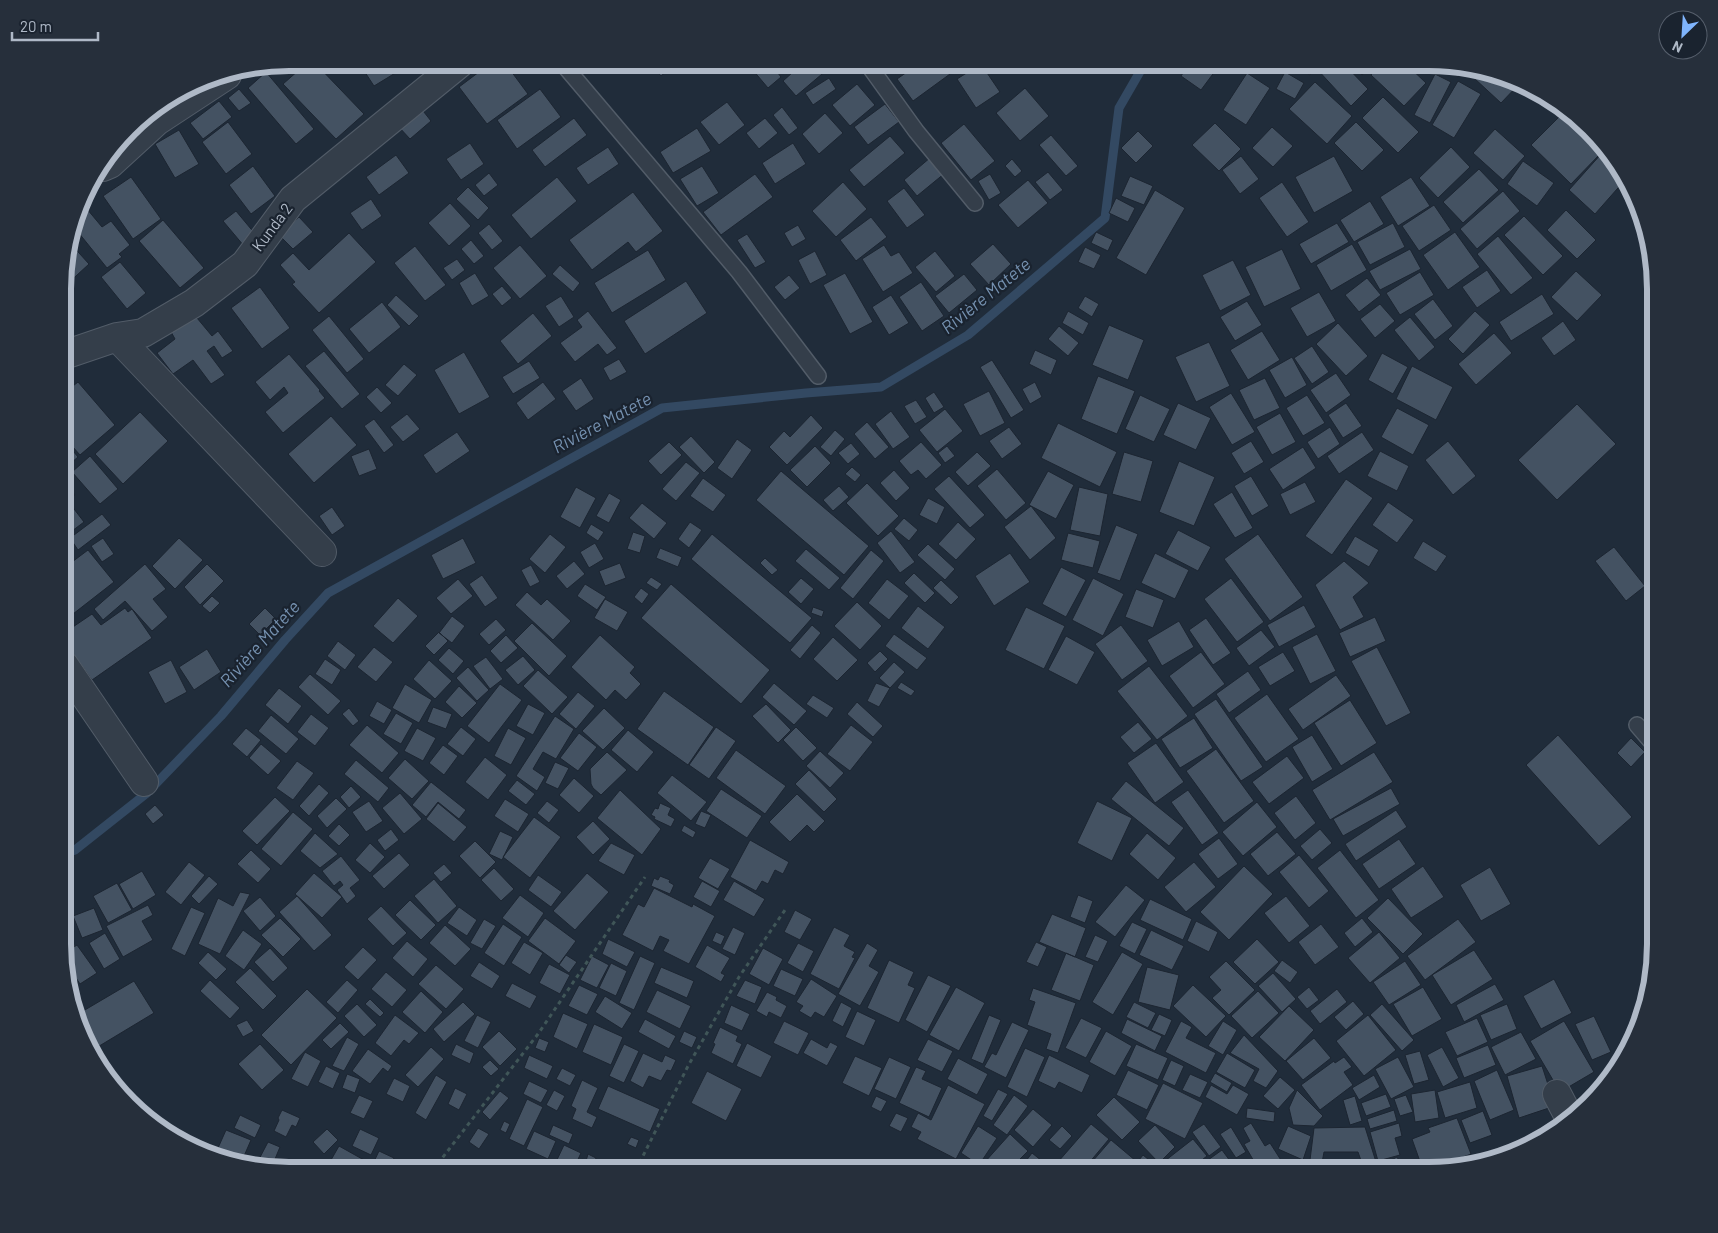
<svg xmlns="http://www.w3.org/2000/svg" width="1718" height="1233" viewBox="0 0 1718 1233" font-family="Barlow,sans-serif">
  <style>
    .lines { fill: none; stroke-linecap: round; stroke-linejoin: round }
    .stream { stroke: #334962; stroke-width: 9 }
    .building { fill: #445262; stroke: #1c2531 }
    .service-casing { stroke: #525c68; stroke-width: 18 }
    .minor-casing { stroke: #525c68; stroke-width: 30 }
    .path { stroke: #405658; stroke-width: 3; stroke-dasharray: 4 4; stroke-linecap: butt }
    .service { stroke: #343e4a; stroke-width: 15 }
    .minor { stroke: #343e4a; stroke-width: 28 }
    .labels { text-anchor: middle; stroke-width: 4.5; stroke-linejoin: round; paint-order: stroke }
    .street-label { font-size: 16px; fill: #afb9c7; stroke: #1a232f }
    .water-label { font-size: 18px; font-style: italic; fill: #7591b0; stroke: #1a232f }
    .rim { fill: none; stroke: #afb9c7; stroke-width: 6 }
  </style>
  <rect width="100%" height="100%" fill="#202c3a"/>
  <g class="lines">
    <path class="stream" d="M64,854L75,850L147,793L221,716L285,640L328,593L662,408L806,393L881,387L968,335L1105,218L1119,108L1145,63"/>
  </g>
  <path class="building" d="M307,63H315L364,114L336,139L283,84Z
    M359,63H391L397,72L374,86Z
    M491,63H505L528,94L487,124L459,87Z
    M569,63H588L589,64L580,73Z
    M649,63H676L661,76Z
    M747,63H770L781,77L768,88Z
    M780,63H798L786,74L778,65Z
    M803,63H835L796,96L783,81Z
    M885,63H908L895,74Z
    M920,63H942L950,74L913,101L897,79Z
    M1190,63H1221L1201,90L1181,76Z
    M1290,63H1317L1310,75Z
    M1322,63H1343L1368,89L1351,106L1316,68Z
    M1350,63H1375L1362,75Z
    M1382,63H1405L1426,83L1404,106L1371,75Z
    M1437,63H1443L1464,68L1458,77Z
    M981,64L1000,92L976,108L957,79Z
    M266,72L314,129L296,144L248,88Z
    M1285,72L1304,83L1295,99L1276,89Z
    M1480,72L1515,80L1520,83L1501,103L1474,78Z
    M1247,73L1270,88L1246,125L1223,110Z
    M1435,74L1451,82L1430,123L1414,115Z
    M829,78L836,89L813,105L805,93Z
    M1458,81L1481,94L1454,138L1432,125Z
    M1315,82L1352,116L1327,144L1289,109Z
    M857,84L875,105L850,126L832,105Z
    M1025,88L1049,116L1020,141L996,113Z
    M239,89L251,103L239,111L228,98Z
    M540,89L561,117L517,149L497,120Z
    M1383,97L1419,132L1398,153L1362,118Z
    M219,101L232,117L203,139L190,123Z
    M727,102L745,125L719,145L700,122Z
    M885,104L899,122L868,145L854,127Z
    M420,107L431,121L410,139L398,126Z
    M782,107L798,128L789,135L773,115Z
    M825,113L843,133L819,154L802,134Z
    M1563,113L1602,152L1571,184L1531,145Z
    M574,118L587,135L545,167L532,150Z
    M765,118L778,133L759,149L746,133Z
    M228,122L252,154L226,174L202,142Z
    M1356,122L1384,150L1362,171L1334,143Z
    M1215,123L1241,149L1219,171L1192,145Z
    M964,124L995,161L971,180L941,143Z
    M1272,127L1293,146L1273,167L1252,148Z
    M697,128L711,151L673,173L660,152Z
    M1495,129L1525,156L1503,180L1473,153Z
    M179,130L199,164L175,178L155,144Z
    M1138,131L1153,146L1136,163L1121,148Z
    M1051,135L1078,166L1066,176L1039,145Z
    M890,136L905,153L864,187L849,170Z
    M470,143L484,164L461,180L446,159Z
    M793,143L806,164L775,184L762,163Z
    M608,147L619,164L588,185L576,168Z
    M1451,147L1470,167L1438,198L1419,178Z
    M1602,153L1625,180L1595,214L1569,190Z
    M396,155L409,173L379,195L366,177Z
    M1241,156L1259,179L1240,194L1222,170Z
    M1334,156L1353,191L1314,213L1295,177Z
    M931,157L945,173L917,196L904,180Z
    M1012,159L1022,171L1015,177L1005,166Z
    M1523,161L1554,183L1537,206L1507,184Z
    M253,166L275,196L251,214L229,185Z
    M702,166L719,193L697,206L680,179Z
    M1479,169L1499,190L1463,223L1443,202Z
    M1048,172L1063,190L1050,200L1035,182Z
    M489,173L498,185L484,196L475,185Z
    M755,174L773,197L721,235L703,212Z
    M990,174L1001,193L989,200L978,181Z
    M1130,176L1153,186L1144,205L1121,196Z
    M131,177L161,219L133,239L103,196Z
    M557,177L577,201L531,239L511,215Z
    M1411,177L1430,206L1398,226L1380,197Z
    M1028,180L1048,203L1018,228L998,205Z
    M843,182L867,209L836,237L812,211Z
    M1282,182L1309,222L1287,237L1259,198Z
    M1630,186L1632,189L1637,206L1623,194Z
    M468,187L489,208L478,220L456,199Z
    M904,188L925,215L907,228L887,201Z
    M1155,190L1185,208L1146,275L1116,258Z
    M1503,191L1520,211L1477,249L1460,229Z
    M633,192L663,231L636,252L628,242L592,270L569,240Z
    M1116,198L1135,208L1128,222L1109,213Z
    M371,199L382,216L362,230L350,213Z
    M1370,201L1384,224L1354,242L1340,220Z
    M82,203L102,227L111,221L130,245L119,254L122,257L107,268L74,227Z
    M450,203L471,226L449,246L428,223Z
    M1434,205L1451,230L1419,251L1402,226Z
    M1566,210L1596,240L1577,259L1547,230Z
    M236,211L256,235L244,246L223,221Z
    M1524,216L1563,256L1543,275L1504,235Z
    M299,217L313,232L293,249L279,235Z
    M871,217L887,237L856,261L840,240Z
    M163,220L204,268L180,288L139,241Z
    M1337,223L1349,242L1311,264L1299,244Z
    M1393,223L1405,247L1370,265L1357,242Z
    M489,224L503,241L492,250L478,233Z
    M798,225L806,239L792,247L784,233Z
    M1096,232L1113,240L1108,251L1091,243Z
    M1455,232L1480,267L1448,290L1423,255Z
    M349,233L376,262L319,313L292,284L295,282L280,265L293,253L309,270Z
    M747,234L766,262L755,268L737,240Z
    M1498,236L1533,278L1511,295L1477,254Z
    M471,240L484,256L474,264L461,249Z
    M70,243L89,264L64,287V260Z
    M993,244L1011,264L989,285L970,264Z
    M1352,244L1367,270L1331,291L1316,265Z
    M520,245L547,276L520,299L493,268Z
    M884,245L891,256L899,252L913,273L883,292L862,259Z
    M415,246L446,285L425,301L394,263Z
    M1085,247L1101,255L1094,269L1078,262Z
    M1282,249L1301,289L1264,307L1245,267Z
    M1410,249L1421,269L1380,290L1369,271Z
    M648,250L666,280L612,313L594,283Z
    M815,251L827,275L810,284L798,260Z
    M935,251L955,276L936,292L915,267Z
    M457,259L465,270L452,280L443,268Z
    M1233,260L1251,295L1220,311L1202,275Z
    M120,262L146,293L127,309L101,277Z
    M560,265L580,283L573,292L552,274Z
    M1487,270L1501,291L1477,308L1462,287Z
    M1576,271L1602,295L1577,321L1551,297Z
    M1420,272L1434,295L1400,315L1386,293Z
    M475,273L489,296L472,306L459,283Z
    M845,273L873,322L850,334L823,285Z
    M964,274L977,290L949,313L935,296Z
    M789,275L800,288L785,300L774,287Z
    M1367,278L1381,295L1359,312L1345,295Z
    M686,281L707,313L645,354L624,321Z
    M921,282L944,316L922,331L899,297Z
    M502,286L512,298L502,306L492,294Z
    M260,287L290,328L262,349L231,308Z
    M1319,292L1336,321L1307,337L1290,308Z
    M1542,294L1554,314L1511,341L1499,322Z
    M396,295L419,316L409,326L387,305Z
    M891,295L909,323L889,335L872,307Z
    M561,296L574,317L559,327L545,306Z
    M1085,296L1099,304L1092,317L1078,308Z
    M1433,299L1453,326L1435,340L1414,314Z
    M1247,301L1262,325L1235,341L1220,317Z
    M382,302L401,327L369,353L349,329Z
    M1380,304L1395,321L1375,338L1360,319Z
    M588,311L617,348L607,355L598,344L575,362L560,343L582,327L577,320Z
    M1068,311L1089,323L1083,335L1062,323Z
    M1475,311L1490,325L1463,354L1448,339Z
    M192,312L212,336L218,331L233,351L222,358L214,346L207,351L225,375L211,384L193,360L173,374L157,353L175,339L170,330Z
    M533,313L552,336L518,364L500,341Z
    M329,316L364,359L347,373L312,330Z
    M1410,317L1435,347L1419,361L1394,330Z
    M1563,321L1576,340L1554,356L1541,338Z
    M1338,323L1368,356L1346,376L1316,344Z
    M1109,325L1144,340L1128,380L1092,365Z
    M1059,326L1079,343L1068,356L1048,339Z
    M1262,331L1280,360L1248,380L1230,350Z
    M1494,333L1512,353L1476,385L1458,364Z
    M1209,342L1230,386L1196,402L1175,357Z
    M1312,346L1329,372L1312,384L1294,358Z
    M1035,350L1057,360L1051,375L1029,364Z
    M324,351L360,394L342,409L305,366Z
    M464,352L490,397L459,414L434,370Z
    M1382,353L1408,367L1393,394L1368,380Z
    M289,354L320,390L319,391L325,398L283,433L265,412L288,393L284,387L270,400L255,382Z
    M1292,357L1307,385L1285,398L1269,370Z
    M619,359L627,372L610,381L603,368Z
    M992,360L1024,410L1011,418L980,367Z
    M529,361L540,378L513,394L502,377Z
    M404,364L417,375L398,396L385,385Z
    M1412,366L1453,387L1436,420L1396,399Z
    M1336,373L1351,395L1326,413L1310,390Z
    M1098,376L1135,391L1117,434L1081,419Z
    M581,378L594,399L576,411L562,391Z
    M1265,378L1280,408L1254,420L1239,390Z
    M78,382L115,425L80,455L64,437V393Z
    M543,382L556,399L528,420L516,403Z
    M1035,382L1042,397L1030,404L1022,389Z
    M377,387L392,403L381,413L366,397Z
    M989,391L1005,423L980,436L963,404Z
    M934,392L944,407L934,413L925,398Z
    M1231,393L1255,432L1232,445L1209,407Z
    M1140,395L1170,409L1154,442L1125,429Z
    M1307,395L1325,423L1303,436L1286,408Z
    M916,400L927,417L915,424L904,406Z
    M1178,403L1211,418L1196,450L1163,435Z
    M1346,403L1362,426L1343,438L1328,415Z
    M1577,404L1616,444L1557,500L1518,460Z
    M1397,408L1429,425L1413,455L1381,437Z
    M945,409L963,431L937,452L919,430Z
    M891,411L910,437L893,449L875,424Z
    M140,412L168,441L123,484L95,454Z
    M1280,413L1296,442L1272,455L1256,427Z
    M407,414L420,429L403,442L390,427Z
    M811,415L823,428L787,465L769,447L784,431L790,437Z
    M331,416L357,445L314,483L288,454Z
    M374,419L394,445L384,453L364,426Z
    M867,422L889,447L875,459L854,434Z
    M1058,423L1117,452L1100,487L1041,458Z
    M1009,427L1022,444L1002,459L989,441Z
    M1330,427L1340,444L1318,459L1307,442Z
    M835,430L845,439L831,456L820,447Z
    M457,432L470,451L436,474L423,455Z
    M1362,432L1374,450L1339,474L1327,456Z
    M691,436L715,462L704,473L679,447Z
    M737,439L752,450L732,479L717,468Z
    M64,440L78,457L64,469Z
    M1251,441L1264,462L1244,474L1231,453Z
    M1448,441L1476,476L1453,495L1425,460Z
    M669,442L682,455L661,475L648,461Z
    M921,442L942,465L926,479L918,470L911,475L899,461Z
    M851,443L860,454L848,464L838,453Z
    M815,446L831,463L807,487L790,470Z
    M947,446L955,456L945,463L938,453Z
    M1303,447L1316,468L1283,490L1269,469Z
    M369,449L377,469L359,476L351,456Z
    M1380,451L1409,466L1397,491L1367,476Z
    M977,452L991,466L968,486L955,472Z
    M1124,452L1153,461L1141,502L1112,494Z
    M90,456L118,489L100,504L72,472Z
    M1179,461L1215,477L1194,526L1159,512Z
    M686,462L700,473L676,501L662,489Z
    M852,467L861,475L855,482L845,474Z
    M997,469L1026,503L1006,520L977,486Z
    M894,470L910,488L896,501L880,483Z
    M781,471L869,546L844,575L756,500Z
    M1048,471L1074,485L1056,519L1029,505Z
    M949,476L985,515L970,528L934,489Z
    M1251,476L1269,506L1252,516L1234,486Z
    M703,478L726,495L713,512L690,496Z
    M1346,479L1373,498L1332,555L1305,536Z
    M64,480L75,495L64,503Z
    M1305,482L1316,502L1290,515L1280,494Z
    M867,483L899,516L878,536L846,503Z
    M839,486L849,497L833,511L823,500Z
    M576,487L596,498L580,528L560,517Z
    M1079,487L1108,494L1100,536L1070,530Z
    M1232,492L1253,528L1235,538L1213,504Z
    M609,493L621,500L609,523L596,516Z
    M928,498L945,507L937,524L919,515Z
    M1388,502L1414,520L1397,543L1372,525Z
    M642,503L667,523L654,539L629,518Z
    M71,505L84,522L64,537V510Z
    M1031,506L1056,538L1030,560L1004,527Z
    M332,507L345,526L332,535L319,516Z
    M102,514L111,525L78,550L70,538Z
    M904,518L918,530L909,541L894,529Z
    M690,522L702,530L689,548L678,539Z
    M958,522L976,539L956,560L938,544Z
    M591,524L604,532L598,541L586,533Z
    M1116,525L1138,534L1120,581L1097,573Z
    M1178,530L1211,547L1198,571L1165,554Z
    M891,531L915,562L900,573L877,543Z
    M633,532L645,536L640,553L627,549Z
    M1068,533L1100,541L1093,568L1061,560Z
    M550,534L566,547L545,573L529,559Z
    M712,534L812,618L790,643L691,559Z
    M1258,534L1303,597L1270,621L1224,559Z
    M1355,536L1379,550L1369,567L1345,553Z
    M103,538L114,554L102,562L91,546Z
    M179,538L203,560L175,589L152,566Z
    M463,538L476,563L443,579L431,555Z
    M1423,541L1447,556L1436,572L1413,558Z
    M595,543L604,559L589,568L580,552Z
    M928,544L955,569L945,580L917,555Z
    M1614,547L1645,586L1626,601L1595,561Z
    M660,548L682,557L678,567L656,558Z
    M806,549L840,578L829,590L795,561Z
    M88,550L114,582L64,621V568Z
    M871,550L884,561L853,599L840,588Z
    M1010,553L1030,582L994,606L975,576Z
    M1155,553L1189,570L1175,599L1141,583Z
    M765,558L778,570L772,575L760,563Z
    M574,561L585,574L567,589L556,576Z
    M1344,561L1369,583L1353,597L1364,617L1340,630L1315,585Z
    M620,563L626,578L605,586L599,571Z
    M145,564L166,589L153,599L168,617L152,631L125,601L103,620L94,609Z
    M207,564L224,581L200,605L184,587Z
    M531,565L540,582L530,587L521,570Z
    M1061,567L1086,580L1066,617L1042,604Z
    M914,573L935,593L925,603L904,583Z
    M482,575L498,598L485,607L469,584Z
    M651,577L662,584L657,590L646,583Z
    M801,578L814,589L801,604L788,592Z
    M1093,578L1124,594L1103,636L1072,620Z
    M1231,578L1264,622L1237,642L1204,599Z
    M458,579L473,596L451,614L436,598Z
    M887,579L909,596L889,620L868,603Z
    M941,580L959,597L951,605L933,588Z
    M585,584L606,597L597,610L577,596Z
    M671,584L770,670L741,704L641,618Z
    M641,588L649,594L642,604L634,597Z
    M1136,589L1164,600L1153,628L1125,617Z
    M527,592L541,605L547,599L571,621L553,640L515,605Z
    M212,596L220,603L210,613L202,606Z
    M398,598L418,616L393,643L373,626Z
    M605,599L628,612L617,631L594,618Z
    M857,602L882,626L860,650L834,626Z
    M1304,605L1316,627L1279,647L1267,625Z
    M918,606L945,627L928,649L901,628Z
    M813,607L824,611L822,617L811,613Z
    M1026,607L1065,626L1044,669L1005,650Z
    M125,608L128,612L132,609L152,638L92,680L64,641V633L92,614L101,625Z
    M265,608L276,619L260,635L249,624Z
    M452,616L465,626L452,643L439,633Z
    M1375,617L1386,641L1350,657L1339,633Z
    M1206,618L1231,653L1213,665L1189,630Z
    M496,619L506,630L489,645L479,634Z
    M1179,621L1194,647L1162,666L1147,640Z
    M532,623L567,656L549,676L514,641Z
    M812,625L821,633L800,659L790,650Z
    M1121,625L1148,661L1122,680L1095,644Z
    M1261,630L1275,647L1249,666L1236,648Z
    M439,632L448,641L434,655L425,646Z
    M894,634L927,658L917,670L885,646Z
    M1317,634L1336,671L1310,684L1292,647Z
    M506,635L518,648L501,663L490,651Z
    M600,635L635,667L630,673L641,684L626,700L615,690L606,700L571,667Z
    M1066,636L1095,652L1077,685L1048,670Z
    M833,637L858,660L837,681L813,659Z
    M338,641L356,655L345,670L327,656Z
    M374,647L393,662L376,682L357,667Z
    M1377,647L1411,713L1386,726L1351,661Z
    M449,648L464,661L453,674L438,660Z
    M207,649L221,672L194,690L179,667Z
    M880,651L888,659L875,672L867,663Z
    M1201,652L1225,684L1193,708L1169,676Z
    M1283,652L1295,671L1270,686L1258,667Z
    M523,656L535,670L518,685L505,670Z
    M486,657L503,679L490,689L473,666Z
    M325,659L341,670L332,685L315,674Z
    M171,660L187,692L165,704L148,672Z
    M429,660L452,681L435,699L413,679Z
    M894,662L905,672L890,688L879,678Z
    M1149,666L1188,716L1157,740L1117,691Z
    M468,667L489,690L477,701L456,678Z
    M538,670L568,697L552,714L523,686Z
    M1248,671L1261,690L1229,713L1216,694Z
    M310,674L341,701L328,715L298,687Z
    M1336,675L1351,696L1303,730L1288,709Z
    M901,682L915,691L911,696L897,688Z
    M774,683L807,711L794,725L762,697Z
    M876,683L890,688L879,707L867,701Z
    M405,684L432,700L419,723L392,708Z
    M500,684L522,700L489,743L467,726Z
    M459,686L477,703L462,718L445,702Z
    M279,688L302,706L288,724L265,705Z
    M664,691L714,727L688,765L637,729Z
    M578,692L595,706L576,729L559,714Z
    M1267,694L1299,739L1266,762L1234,718Z
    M813,695L834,708L827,718L806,704Z
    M1216,699L1263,767L1241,781L1194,714Z
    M1350,700L1377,743L1341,766L1314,723Z
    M377,701L392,710L384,724L369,716Z
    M857,702L883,726L873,737L847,714Z
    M528,704L545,713L533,735L516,726Z
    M766,704L791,730L778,743L752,716Z
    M433,707L452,714L446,729L427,722Z
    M349,708L359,721L353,726L342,714Z
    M604,708L625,728L603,750L582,731Z
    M396,713L413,723L401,744L383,734Z
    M311,714L329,728L315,746L297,732Z
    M271,715L299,739L286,754L258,731Z
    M555,716L574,729L556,759L543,752L533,769L545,777L537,791L516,776Z
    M1194,718L1213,748L1180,768L1161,739Z
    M1138,722L1152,739L1134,753L1120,737Z
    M367,725L399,753L382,773L349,745Z
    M851,725L873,742L850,771L827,754Z
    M461,727L476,739L463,756L447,744Z
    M716,727L736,741L709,779L689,765Z
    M796,727L817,748L803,761L783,740Z
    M246,728L261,740L247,757L232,744Z
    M417,728L436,738L423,761L404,751Z
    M508,728L526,738L511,765L494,756Z
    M628,730L654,752L637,772L611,750Z
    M579,733L597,747L578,771L560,758Z
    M1312,735L1333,769L1312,782L1292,747Z
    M1558,735L1632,817L1599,846L1526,765Z
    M1631,738L1645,752L1631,767L1617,753Z
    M1156,743L1184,782L1155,803L1127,763Z
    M261,744L281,761L268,775L249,758Z
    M443,745L458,756L444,775L429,763Z
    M1216,749L1254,801L1224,823L1186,771Z
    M736,750L786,786L765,814L716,778Z
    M820,751L844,773L830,788L806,766Z
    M607,752L627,770L601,795L593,788L591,784L590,769Z
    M1374,752L1393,782L1330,820L1312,790Z
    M1287,756L1304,778L1269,804L1252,782Z
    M485,757L507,775L488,800L465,782Z
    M405,759L429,781L412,799L388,778Z
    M356,760L389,788L378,802L344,774Z
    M297,761L314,773L293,800L276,788Z
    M555,762L569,768L558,789L545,783Z
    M809,770L837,799L824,812L795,784Z
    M672,775L707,802L691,821L657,793Z
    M574,778L594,796L579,813L559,795Z
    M517,780L535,794L526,805L508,791Z
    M1126,781L1184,828L1169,846L1111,799Z
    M431,782L466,810L459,819L438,802L426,817L412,805Z
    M319,784L329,793L309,816L299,806Z
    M351,786L361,797L349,808L340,797Z
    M1391,788L1400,804L1343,836L1333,819Z
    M721,789L762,816L747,838L706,811Z
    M620,790L661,829L642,855L597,818Z
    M1188,790L1219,833L1202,845L1171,802Z
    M400,793L422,819L404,834L382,808Z
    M797,794L825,821L814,832L807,825L790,842L769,822Z
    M1296,796L1316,823L1295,840L1274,813Z
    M275,797L290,811L257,845L242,831Z
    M336,798L347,809L327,828L317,816Z
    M505,799L529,814L518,832L494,816Z
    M369,801L383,821L366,832L352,812Z
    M547,801L559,810L549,823L537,813Z
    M1097,801L1132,818L1112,861L1077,843Z
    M1257,802L1277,827L1243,856L1222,832Z
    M438,803L467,827L454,842L426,819Z
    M660,803L671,808L668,815L675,819L671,827L654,819L655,817L651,815L655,808L658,809Z
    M155,805L164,815L153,824L145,814Z
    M1396,810L1407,827L1356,861L1345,844Z
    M701,811L711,815L705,828L695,824Z
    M293,812L313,829L281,866L261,849Z
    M534,817L561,837L530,878L503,857Z
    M593,821L610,839L593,855L576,837Z
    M339,824L350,835L339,846L328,836Z
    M684,825L696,832L693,838L681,831Z
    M391,829L399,840L385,851L377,840Z
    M1320,829L1332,843L1312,860L1300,846Z
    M500,831L513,837L502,860L489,854Z
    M1277,832L1296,854L1268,876L1250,854Z
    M315,833L338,854L320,868L300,851Z
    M1147,833L1176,858L1158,880L1129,854Z
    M1219,838L1238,864L1218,879L1198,854Z
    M1399,839L1416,864L1379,889L1362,864Z
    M750,840L789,862L783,874L775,870L768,884L762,881L756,891L730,877Z
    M475,841L496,862L480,878L459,856Z
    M370,843L385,857L370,873L355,860Z
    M611,843L635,855L624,875L598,861Z
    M251,850L271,869L258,883L237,864Z
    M1340,850L1379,900L1356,918L1317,868Z
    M399,853L410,865L384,889L372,876Z
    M1299,855L1329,891L1309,908L1279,872Z
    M341,856L360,880L350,888L356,896L347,904L337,890L343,885L340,881L334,886L322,871Z
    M710,858L730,869L718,889L698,878Z
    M189,862L205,875L181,905L165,892Z
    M1194,862L1216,887L1186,912L1164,887Z
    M444,864L452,873L441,882L433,873Z
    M1244,866L1273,894L1229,940L1200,912Z
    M1423,866L1444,897L1411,918L1391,889Z
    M1490,867L1511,904L1481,921L1460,885Z
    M494,868L514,889L501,901L481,880Z
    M142,871L156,895L133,909L119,884Z
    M314,873L342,897L322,918L295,894Z
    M587,873L609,892L575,930L553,911Z
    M538,875L562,892L551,907L528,890Z
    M209,876L218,884L199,904L191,896Z
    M660,876L670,880L669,882L674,885L670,894L651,886L654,878L658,880Z
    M434,879L457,906L438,923L414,896Z
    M702,881L720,891L711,907L693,897Z
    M734,881L765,899L754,917L723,900Z
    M117,883L132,910L108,923L93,896Z
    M1126,885L1145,900L1115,937L1095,922Z
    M654,888L692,907L693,904L715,916L689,964L663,951L669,940L660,936L653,951L622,935L638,904L644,907Z
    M240,892L250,894L220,954L198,944L218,898L233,906Z
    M520,895L544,913L528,937L502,918Z
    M1078,895L1093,901L1085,923L1070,917Z
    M297,896L332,935L314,951L279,912Z
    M1286,896L1310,926L1289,943L1264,913Z
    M260,897L276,916L260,931L243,911Z
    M1388,898L1423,934L1403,954L1367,918Z
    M1150,899L1192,919L1183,940L1140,920Z
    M410,900L436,925L421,940L395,915Z
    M148,905L153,915L142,921L153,940L123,957L106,926Z
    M381,906L407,933L393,946L367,919Z
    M191,907L205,913L185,956L171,949Z
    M459,907L477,920L467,936L447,923Z
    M94,908L103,930L82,938L73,916Z
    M795,910L812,919L800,940L784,932Z
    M64,913L74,932L64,937Z
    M1052,914L1086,928L1075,957L1039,942Z
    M280,918L301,939L283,957L261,935Z
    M545,918L576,941L559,964L528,941Z
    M1362,918L1373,932L1355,947L1344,933Z
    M484,919L496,926L482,949L470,943Z
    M1458,919L1476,942L1425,980L1407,956Z
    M1196,921L1218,932L1209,952L1187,941Z
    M1132,922L1147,929L1135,954L1119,946Z
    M503,924L522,937L504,966L484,953Z
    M1321,924L1339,947L1315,965L1298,942Z
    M445,925L471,949L455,966L429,943Z
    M733,927L745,933L735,955L722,949Z
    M834,927L850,935L844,946L855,952L852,957L855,958L839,989L810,974Z
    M243,930L262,944L244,970L225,956Z
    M1151,930L1184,946L1172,970L1139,955Z
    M716,932L725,936L721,945L712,941Z
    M1379,932L1400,958L1370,983L1348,958Z
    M105,933L120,959L104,969L89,943Z
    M1095,935L1108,941L1098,962L1085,957Z
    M608,939L635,952L627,967L602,954Z
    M1257,939L1279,962L1255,984L1233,962Z
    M407,941L428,959L413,977L392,958Z
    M524,942L543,953L530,975L511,963Z
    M1036,942L1047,947L1038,967L1026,962Z
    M798,943L814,951L803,972L787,963Z
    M867,943L878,950L869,966L879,972L860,1006L838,994Z
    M77,945L97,973L80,984L64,960V953Z
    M707,945L730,958L721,973L725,975L721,982L695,967Z
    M363,947L377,960L358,980L344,967Z
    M270,948L288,968L273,982L254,962Z
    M763,948L783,959L769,985L749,974Z
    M1474,950L1493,979L1451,1005L1432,975Z
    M208,952L227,969L216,980L198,963Z
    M1122,952L1143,964L1113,1015L1092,1002Z
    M1066,953L1094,965L1080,1001L1051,990Z
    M566,955L577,962L569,973L559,965Z
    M592,956L609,965L597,988L580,980Z
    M640,956L655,963L634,1010L619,1003Z
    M889,960L914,972L908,985L915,988L899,1023L867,1008Z
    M1282,960L1298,972L1290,983L1274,971Z
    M1226,961L1255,990L1229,1015L1212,998L1221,990L1209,977Z
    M1405,961L1421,985L1389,1005L1373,982Z
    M479,962L500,976L492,989L470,976Z
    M611,963L627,971L616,996L599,988Z
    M549,964L570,975L560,994L539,983Z
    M436,965L464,989L446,1009L418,984Z
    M661,967L694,981L687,998L654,983Z
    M1147,967L1179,975L1170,1010L1138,1002Z
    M250,968L277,996L263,1010L235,982Z
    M781,969L803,979L795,996L773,986Z
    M386,972L407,990L392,1007L371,989Z
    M1273,973L1296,999L1282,1012L1258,986Z
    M928,975L951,986L927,1032L905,1020Z
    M811,979L837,996L824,1017L815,1012L811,1018L799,1011L803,1006L796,1002Z
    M1554,979L1572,1013L1541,1029L1523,996Z
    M210,980L240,1008L230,1019L200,991Z
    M347,980L358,990L338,1013L326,1002Z
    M745,980L762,987L755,1004L736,996Z
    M134,981L154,1013L91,1051L78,1014Z
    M512,983L537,996L530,1009L505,996Z
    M1495,984L1504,1000L1464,1022L1456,1005Z
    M579,985L598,994L587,1015L568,1006Z
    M1193,985L1226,1016L1206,1037L1173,1006Z
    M956,987L985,1003L959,1051L929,1035Z
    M1309,987L1319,1000L1307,1009L1297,997Z
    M1423,987L1442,1019L1412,1036L1393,1004Z
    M1033,988L1076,1003L1058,1053L1046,1049L1051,1034L1027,1025L1035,1002L1029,1000Z
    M307,989L337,1018L291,1065L261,1035Z
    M1337,989L1347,1002L1320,1024L1310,1011Z
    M657,990L691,1006L680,1029L646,1012Z
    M421,991L443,1012L425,1033L402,1012Z
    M1258,991L1279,1013L1252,1038L1231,1016Z
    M767,992L777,997L776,1000L787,1006L781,1018L769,1012L767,1017L756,1011Z
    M605,996L632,1013L622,1029L595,1012Z
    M370,999L384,1013L380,1017L365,1004Z
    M1353,1001L1364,1014L1346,1030L1334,1017Z
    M463,1002L475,1014L444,1042L433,1029Z
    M841,1002L852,1008L843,1027L832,1021Z
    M1134,1002L1156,1013L1148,1028L1126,1017Z
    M357,1004L377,1025L364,1037L344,1016Z
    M1382,1004L1414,1040L1402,1051L1370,1015Z
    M1507,1004L1517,1029L1491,1040L1480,1015Z
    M731,1005L750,1014L742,1031L724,1023Z
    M1289,1006L1314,1030L1285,1061L1259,1037Z
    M857,1011L876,1020L864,1046L845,1037Z
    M563,1013L588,1024L577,1049L553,1037Z
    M1159,1014L1172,1020L1165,1036L1151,1030Z
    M395,1015L419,1033L409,1044L404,1040L391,1056L375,1043Z
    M477,1015L491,1022L478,1048L464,1041Z
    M989,1015L1001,1020L983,1064L971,1059Z
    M1368,1015L1396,1050L1364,1076L1336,1041Z
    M1594,1016L1611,1052L1592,1060L1575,1024Z
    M1081,1018L1102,1028L1086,1058L1065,1048Z
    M1477,1018L1488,1042L1457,1056L1445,1032Z
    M645,1019L676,1036L669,1049L638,1032Z
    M1127,1019L1162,1036L1155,1051L1121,1033Z
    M247,1020L254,1031L243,1037L236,1025Z
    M784,1021L809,1033L798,1055L773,1043Z
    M1181,1021L1192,1027L1186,1038L1216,1053L1206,1073L1165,1052Z
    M1223,1021L1237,1030L1223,1055L1208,1046Z
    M1564,1021L1594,1072L1560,1092L1530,1041Z
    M1012,1022L1029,1030L1006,1078L984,1067L992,1053L996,1055Z
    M340,1023L349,1032L331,1049L322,1040Z
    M594,1024L623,1037L611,1065L582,1052Z
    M720,1027L738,1036L736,1041L742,1044L733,1064L711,1053L715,1044L713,1043Z
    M499,1031L517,1049L500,1066L482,1047Z
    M684,1031L697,1037L692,1048L679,1042Z
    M1106,1031L1132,1046L1115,1076L1089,1062Z
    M1521,1032L1536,1059L1505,1075L1491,1047Z
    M1244,1035L1278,1071L1266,1088L1253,1081L1259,1069L1230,1053Z
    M347,1037L359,1044L344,1071L332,1066Z
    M539,1038L549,1042L545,1052L535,1048Z
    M1314,1038L1331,1058L1303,1080L1286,1061Z
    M811,1039L827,1048L830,1042L838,1046L827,1066L803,1053Z
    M928,1039L953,1051L942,1072L917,1060Z
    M747,1043L772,1056L761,1078L736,1066Z
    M260,1044L284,1070L262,1090L238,1064Z
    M456,1044L474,1053L470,1064L451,1055Z
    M624,1044L639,1051L624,1083L609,1076Z
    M1136,1044L1168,1058L1158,1080L1126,1066Z
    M1488,1045L1496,1065L1464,1078L1456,1058Z
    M431,1047L444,1059L418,1087L405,1075Z
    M1442,1047L1459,1078L1443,1087L1427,1055Z
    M1025,1048L1045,1057L1027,1097L1007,1087Z
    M368,1049L392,1066L388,1072L383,1068L370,1084L352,1071Z
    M1420,1051L1429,1080L1414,1084L1405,1055Z
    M305,1052L321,1061L308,1087L291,1079Z
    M643,1053L662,1062L665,1055L676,1060L671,1071L667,1070L661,1081L649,1076L643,1088L630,1081Z
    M1227,1053L1255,1070L1245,1088L1216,1072Z
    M529,1055L553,1066L547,1079L524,1068Z
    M1049,1055L1090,1075L1082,1093L1059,1082L1055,1089L1038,1081Z
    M855,1056L882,1068L869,1096L842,1083Z
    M889,1057L911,1067L896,1099L874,1089Z
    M1344,1057L1352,1067L1344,1072L1353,1085L1320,1110L1301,1085L1334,1061L1335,1063Z
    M1398,1057L1414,1087L1391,1099L1375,1069Z
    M958,1058L988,1074L977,1095L947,1079Z
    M490,1060L499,1069L491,1076L482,1067Z
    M1171,1060L1184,1066L1175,1086L1162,1080Z
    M326,1066L340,1073L333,1089L318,1082Z
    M1542,1066L1555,1106L1519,1118L1507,1076Z
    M916,1067L926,1071L922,1079L942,1088L929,1117L899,1103Z
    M562,1068L576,1075L570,1086L556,1079Z
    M1128,1070L1159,1085L1147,1110L1116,1095Z
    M1497,1070L1514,1110L1490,1120L1474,1081Z
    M707,1071L742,1089L726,1121L691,1103Z
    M1215,1073L1232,1083L1227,1092L1210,1082Z
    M347,1074L360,1079L355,1093L342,1088Z
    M1190,1074L1208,1082L1200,1098L1182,1090Z
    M436,1075L447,1082L426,1120L415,1113Z
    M1374,1075L1380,1087L1359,1100L1352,1088Z
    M1280,1077L1295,1090L1278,1109L1263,1096Z
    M394,1078L410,1086L403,1102L386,1094Z
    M582,1080L598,1088L587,1112L597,1117L592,1128L572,1119L576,1109L571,1106Z
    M529,1081L548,1090L541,1103L523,1094Z
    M1470,1082L1477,1108L1445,1118L1437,1092Z
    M1163,1083L1203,1103L1185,1139L1145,1119Z
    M948,1085L985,1104L956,1159L917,1139L921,1132L911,1127L918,1113L931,1120Z
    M1211,1085L1227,1094L1233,1085L1249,1094L1237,1115L1205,1097Z
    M608,1086L660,1109L650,1132L598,1109Z
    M455,1088L467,1094L459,1110L448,1104Z
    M998,1089L1008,1094L992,1121L983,1116Z
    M554,1090L565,1096L557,1111L546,1105Z
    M1297,1090L1323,1116L1314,1126L1293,1125L1289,1108Z
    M1435,1090L1439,1118L1415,1122L1411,1094Z
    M500,1091L509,1098L490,1120L482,1112Z
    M1386,1094L1391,1107L1366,1116L1361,1103Z
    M359,1095L373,1101L364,1119L350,1113Z
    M1014,1095L1028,1106L1007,1135L993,1125Z
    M1406,1095L1413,1112L1400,1116L1394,1099Z
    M876,1096L887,1101L881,1112L871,1107Z
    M1355,1096L1362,1121L1350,1125L1343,1100Z
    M1114,1097L1140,1122L1122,1140L1096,1115Z
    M527,1099L543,1107L524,1146L509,1139Z
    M1247,1108L1275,1112L1274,1122L1246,1118Z
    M1033,1109L1052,1125L1033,1147L1014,1130Z
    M282,1110L300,1118L296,1127L292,1125L286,1137L274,1131L279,1120L278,1118Z
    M1394,1110L1397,1121L1370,1129L1367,1119Z
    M1483,1111L1492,1135L1470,1143L1461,1120Z
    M896,1113L908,1118L901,1132L889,1126Z
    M240,1115L261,1125L255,1138L234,1128Z
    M1457,1118L1471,1154L1455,1160L1456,1164L1423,1170L1412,1139L1430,1132L1428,1128Z
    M504,1121L510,1124L506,1133L500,1130Z
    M1251,1123L1265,1146L1270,1143L1286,1168L1282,1170H1259L1244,1144L1250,1141L1243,1128Z
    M1399,1123L1402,1136L1395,1138L1400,1155L1378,1161L1370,1132Z
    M1091,1124L1109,1139L1083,1170H1051Z
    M1204,1124L1221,1147L1209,1156L1192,1132Z
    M553,1125L573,1134L569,1144L549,1135Z
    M1155,1125L1175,1147L1159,1163L1138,1141Z
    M978,1126L997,1138L979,1165L961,1153Z
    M1062,1126L1072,1136L1060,1149L1049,1140Z
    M1288,1126L1311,1136L1303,1160L1278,1149Z
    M1231,1127L1246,1152L1236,1158L1220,1134Z
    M1365,1127L1377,1165L1364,1169L1358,1152H1324L1321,1168H1309L1314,1128Z
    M478,1128L489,1134L479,1149L469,1142Z
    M327,1129L338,1140L324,1154L313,1142Z
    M360,1129L379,1138L371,1155L352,1146Z
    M226,1130L251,1140L241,1163L214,1157Z
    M534,1131L556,1141L548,1159L526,1149Z
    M1010,1134L1028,1151L1009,1170H992L984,1163Z
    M631,1137L639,1140L636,1148L627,1144Z
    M1193,1139L1207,1156L1189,1170H1166L1161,1164Z
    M1111,1140L1136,1161L1127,1170H1085Z
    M268,1142L280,1147L275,1159L298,1168L297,1170H275L257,1163Z
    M564,1145L581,1153L573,1170H568L555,1164Z
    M339,1146L364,1160L358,1170H348L331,1160Z
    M1222,1150L1233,1165L1226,1170H1194Z
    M379,1151L394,1158L388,1170H370Z
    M1032,1153L1047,1165L1043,1170H1019Z
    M588,1154L596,1158L594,1164L595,1166L599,1168L598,1170H578L582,1159L586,1161Z
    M1143,1155L1160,1169L1159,1170H1131Z
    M1397,1157L1404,1170H1372Z
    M477,1160L487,1170H466Z
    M971,1163L981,1170H965Z"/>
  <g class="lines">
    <g class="service-casing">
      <path id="service" d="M562,63L739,272L818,376
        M867,63L916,131L975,203
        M1637,725L1655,746"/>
    </g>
    <g class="minor-casing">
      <path id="minor" d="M103,167L110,164L157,121L227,75
        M117,337L322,552
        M64,355L117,337L143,333L194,303L245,264L293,199L460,63
        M64,665L144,782
        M1557,1094L1568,1115"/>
    </g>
    <path class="path" d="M433,1170L538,1034L645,877
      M636,1170L688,1066L739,977L785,910"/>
    <use href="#service" class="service"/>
    <use href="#minor" class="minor"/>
  </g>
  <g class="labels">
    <g class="street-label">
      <text transform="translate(272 227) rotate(-53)" y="6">Kunda 2</text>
    </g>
    <g class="water-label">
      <text transform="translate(986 296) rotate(-39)" y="6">Rivière Matete</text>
      <text transform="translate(602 423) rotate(-28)" y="6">Rivière Matete</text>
      <text transform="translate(260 644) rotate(-48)" y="6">Rivière Matete</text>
    </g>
  </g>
  <path d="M0 0H1718V1233H0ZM289 71H1429A218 218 0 0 1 1647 289V944A218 218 0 0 1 1429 1162H289A218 218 0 0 1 71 944V289A218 218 0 0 1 289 71Z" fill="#262f3b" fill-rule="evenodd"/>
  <path class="rim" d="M289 71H1429A218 218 0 0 1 1647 289V944A218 218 0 0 1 1429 1162H289A218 218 0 0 1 71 944V289A218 218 0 0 1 289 71Z"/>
  <g transform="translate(1683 35) rotate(205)"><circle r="24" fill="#1a232f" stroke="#565f6c"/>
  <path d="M0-4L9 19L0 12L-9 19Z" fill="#7fb4fc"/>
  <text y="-8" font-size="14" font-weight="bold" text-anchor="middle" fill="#afb9c7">N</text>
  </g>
  <path d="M12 32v8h86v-8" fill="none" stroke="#afb9c7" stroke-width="2.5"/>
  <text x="20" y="32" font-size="15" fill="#afb9c7" stroke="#1a232f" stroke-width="4" paint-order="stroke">20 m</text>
</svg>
